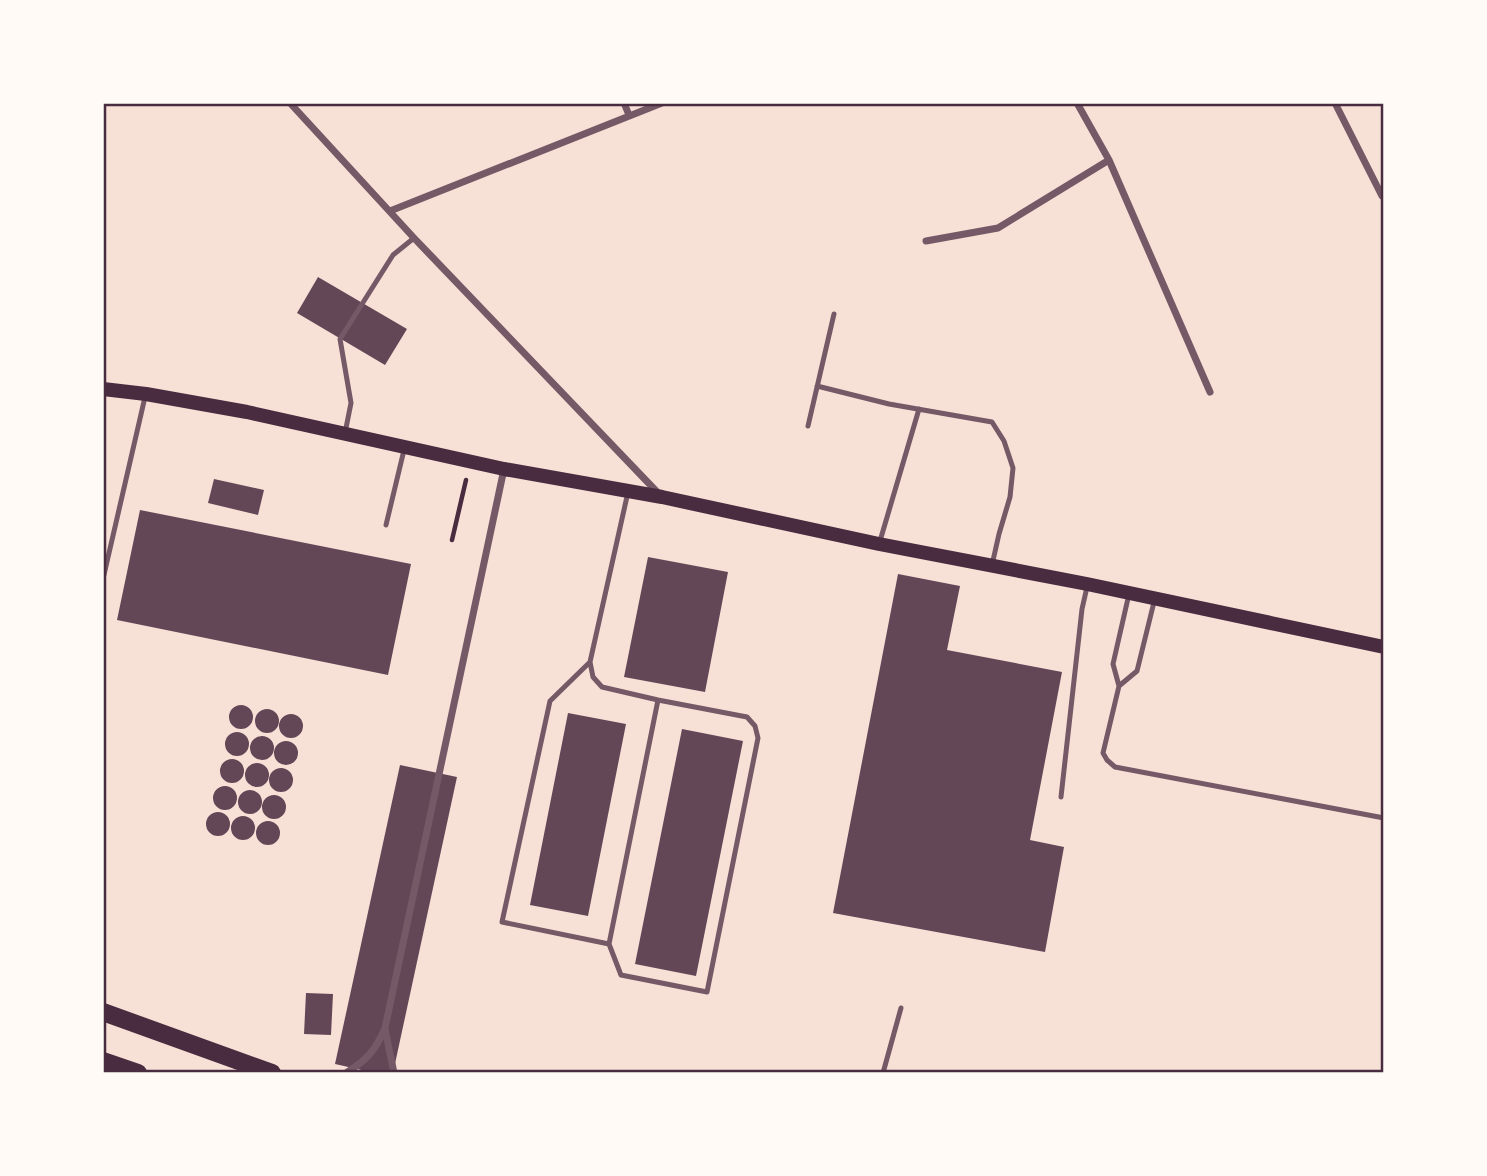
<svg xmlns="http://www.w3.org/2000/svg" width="1487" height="1176" viewBox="0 0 1487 1176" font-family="'Public Sans',sans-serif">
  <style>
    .building { fill: #644757 }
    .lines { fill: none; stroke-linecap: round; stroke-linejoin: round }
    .path { stroke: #4a2c40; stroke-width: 4.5 }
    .service { stroke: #755966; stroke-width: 5 }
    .minor { stroke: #755966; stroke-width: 7 }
    .secondary { stroke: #4a2c40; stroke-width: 14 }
    .primary { stroke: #4a2c40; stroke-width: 18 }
    .neatline { fill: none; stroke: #4a2c40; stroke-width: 2.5 }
  </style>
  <rect width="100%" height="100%" fill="#f7e1d7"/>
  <path class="building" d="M318,277L407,329L385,365L297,313Z
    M214,479L264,490L258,515L208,503Z
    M140,510L411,564L388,675L117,620Z
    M648,557L728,572L705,692L624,677Z
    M898,574L960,586L947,650L1062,672L1030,840L1064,847L1045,952L833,913Z
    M229 717a12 12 0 1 1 24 0a12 12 0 1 1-24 0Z
    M255 721a12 12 0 1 1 24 0a12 12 0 1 1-24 0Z
    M568,713L626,724L588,916L530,905Z
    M279 726a12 12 0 1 1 24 0a12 12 0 1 1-24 0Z
    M682,729L743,741L696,976L635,964Z
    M225 744a12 12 0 1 1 24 0a12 12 0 1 1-24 0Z
    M250 748a12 12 0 1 1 24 0a12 12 0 1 1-24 0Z
    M274 753a12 12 0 1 1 24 0a12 12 0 1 1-24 0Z
    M220 771a12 12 0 1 1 24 0a12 12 0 1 1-24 0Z
    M245 775a12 12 0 1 1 24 0a12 12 0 1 1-24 0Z
    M400,765L457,777L393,1073H375L335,1064Z
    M269 780a12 12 0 1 1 24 0a12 12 0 1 1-24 0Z
    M213 798a12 12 0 1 1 24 0a12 12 0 1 1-24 0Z
    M238 802a12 12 0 1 1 24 0a12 12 0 1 1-24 0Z
    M262 807a12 12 0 1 1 24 0a12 12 0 1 1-24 0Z
    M206 824a12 12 0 1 1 24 0a12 12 0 1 1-24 0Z
    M231 828a12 12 0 1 1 24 0a12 12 0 1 1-24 0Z
    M256 833a12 12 0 1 1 24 0a12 12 0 1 1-24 0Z
    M306,993L333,994L331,1035L304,1034Z"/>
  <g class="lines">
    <path class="path" d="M452,540L466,480"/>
    <path class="service" d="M817,386L889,404L992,422L1004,441L1013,468L1010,497L999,534L992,565
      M808,426L834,314
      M345,433L351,403L340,339L393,255L414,238
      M386,525L404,450
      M880,541L919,409
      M103,579L145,397
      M1129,594L1113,664L1119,686L1103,753L1107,760L1115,767L1384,818
      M590,662L550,701L502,922L609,944L658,700
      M1119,686L1137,671L1155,598
      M1061,797L1082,609L1087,587
      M609,944L621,975L707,992L758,738L755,726L747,717L658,700L602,687L593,677L590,662L628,492
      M883,1073L901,1008"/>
    <path class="minor" d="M290,103L414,238L659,494
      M624,103L629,115
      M1077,103L1109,160L1210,392
      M1335,103L1382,196L1384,195
      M390,211L662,103
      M926,241L998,228L1109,160
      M385,1029L394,1073
      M346,1073C368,1059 375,1051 385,1028L504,469"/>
    <path class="secondary" d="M103,389L146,394L247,412L504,469L662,497L879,544L1087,584L1384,647"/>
    <path class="primary" d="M103,1012L272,1073
      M103,1061L138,1073"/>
  </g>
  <rect width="1487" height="1176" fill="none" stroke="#fffaf5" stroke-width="210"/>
  <rect x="105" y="105" width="1277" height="966" class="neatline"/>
</svg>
